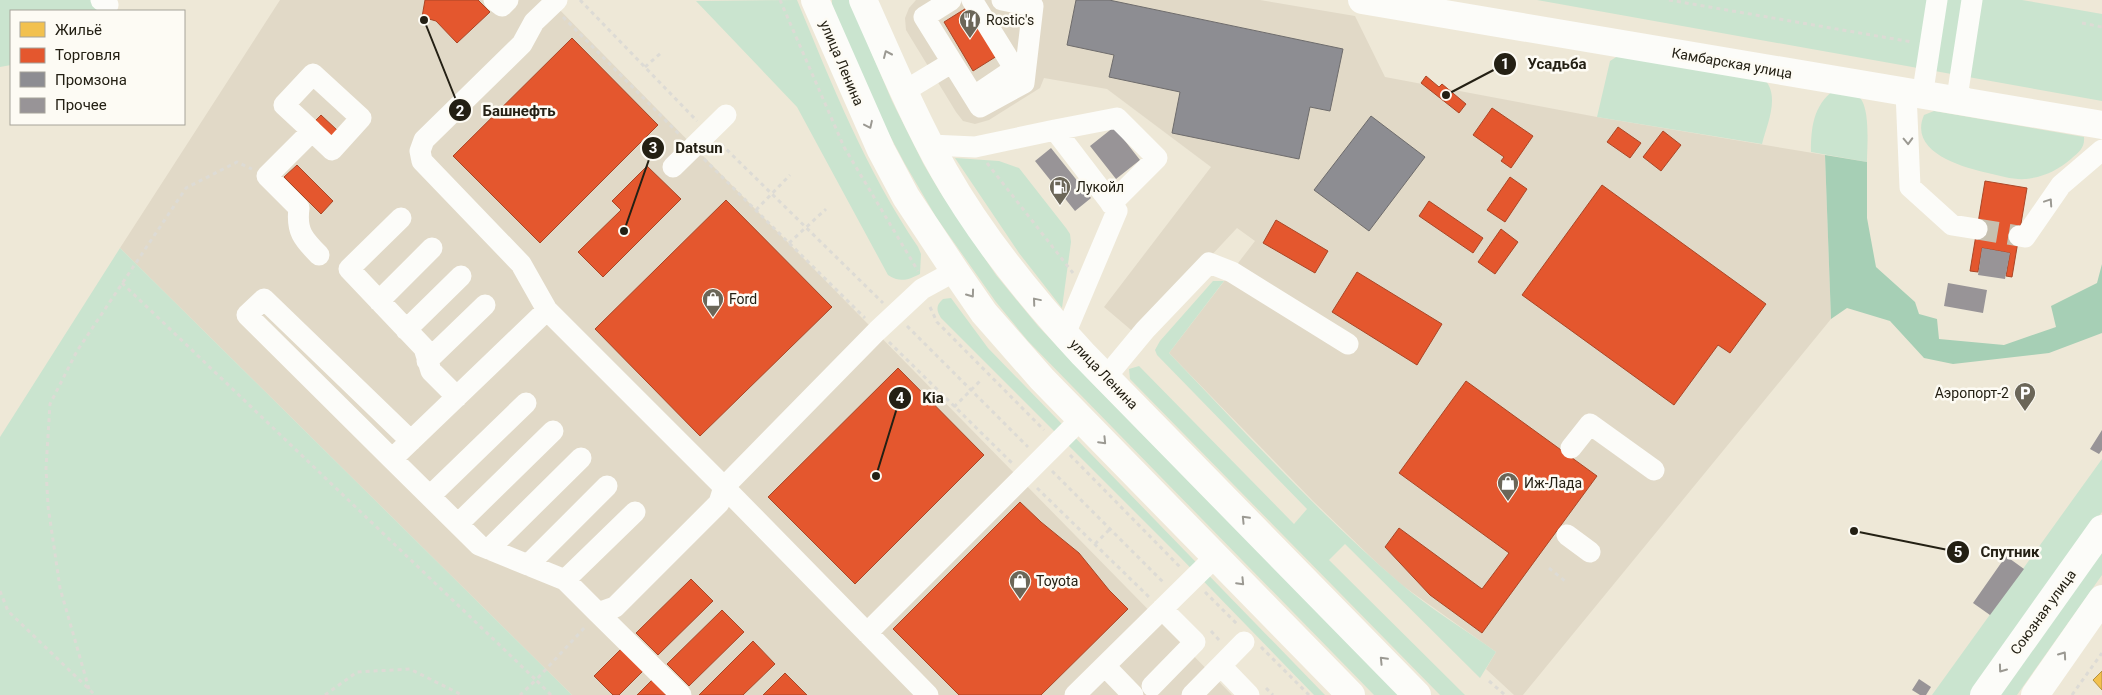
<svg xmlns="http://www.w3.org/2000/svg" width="2102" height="695" viewBox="0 0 2102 695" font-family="Roboto,sans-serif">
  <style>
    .commercial { fill: #e1d9c7 }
    .green { fill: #cae4cf }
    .forest { fill: #a6cfb5 }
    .homes { fill: #f2c14e; stroke: #b4913d }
    .shops { fill: #e4572e; stroke: #aa4626 }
    .industry { fill: #8d8d92; stroke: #6e6c6c }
    .building { fill: #989497 }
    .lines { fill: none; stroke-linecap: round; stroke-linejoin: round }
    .minor-tunnel { stroke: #c6c0b0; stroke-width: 21; stroke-dasharray: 21 11; stroke-linecap: butt }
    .path { stroke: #dddbd5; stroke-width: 3; stroke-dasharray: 4 4; stroke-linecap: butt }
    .minor { stroke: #fcfcf9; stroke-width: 21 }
    .major { stroke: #fcfcf9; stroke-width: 28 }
    .oneway { stroke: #9b9992 }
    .labels { text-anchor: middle; stroke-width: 5; stroke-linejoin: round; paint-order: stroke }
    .poi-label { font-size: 14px; fill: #242014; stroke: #fdfbf4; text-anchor: start }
    .street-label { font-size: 14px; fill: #242014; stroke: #fdfbf4 }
    .leader { fill: none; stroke: #242014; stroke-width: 2 }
    .callout-dot { fill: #242014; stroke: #fdfbf4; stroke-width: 2 }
    .mark-label { font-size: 15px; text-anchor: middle; font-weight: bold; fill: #fff }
    .callout-label { font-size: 15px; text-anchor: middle; font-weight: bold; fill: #242014; stroke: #fdfbf4; stroke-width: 5; stroke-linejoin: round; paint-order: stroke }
  </style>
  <rect width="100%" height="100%" fill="#eee8d7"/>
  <path class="commercial" d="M280,0H550L1232,695H572L120,248Z
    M916,0H1260L1355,16L1385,77L1597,117L1825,155L1831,319L1523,695H1514L1486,669L1496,652L1403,586L1378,564L1313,501L1169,353L1255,241L1237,228L1137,335L1104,307L1211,167L1107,89L1044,78L1040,88L989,120L975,124L963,121L956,112L906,30L905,18L909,8Z"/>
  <path class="green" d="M0,0H112L104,11H11V65L0,67Z
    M797,0C832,85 866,170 918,247L921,254L920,274C908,280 900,283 888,275L797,107L696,1Z
    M832,0H849L892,101L924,165L940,192L996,275L1038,326L1093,384L1399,695H1374L1028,341L996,302L936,217L905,164L882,121L832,5Z
    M1537,0H2022L2102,14V101Z
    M1621,54L1765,80C1780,97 1767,124 1762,144L1597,117L1610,61Z
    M1834,90C1841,92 1852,92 1858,96C1871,106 1867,146 1867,162L1811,152C1811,128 1813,106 1834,90Z
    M1934,111L2084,137C2085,148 2079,152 2071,159C2058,170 2044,177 2026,179C2014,180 2000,176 1988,173C1962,167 1908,152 1924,115Z
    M955,158L999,161L1019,168L1066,228L1070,234L1071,242L1062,308L1019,253Z
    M120,248L572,695H0V437Z
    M1213,281H1224L1169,353C1244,431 1318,513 1400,583C1430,609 1465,629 1496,652L1480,678L1345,544L1329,560L1465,695H1440L1130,379L1129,369L1139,366L1294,524L1307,509L1157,355L1155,350L1160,341Z
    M951,298L988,348L1325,695H1314L1179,556L941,318C936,310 936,305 943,299Z
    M2102,459V512L1973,695H1932Z
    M2102,546V575L2017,695H1996Z"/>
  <path class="forest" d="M1825,155L1867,162V218L1876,267L1915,302L1919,314L1937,319L1939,339L2004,345L2056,327L2051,306L2097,283L2102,264V333L2049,353L1953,364L1924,358L1890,321L1847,308L1831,319Z"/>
  <path class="homes" d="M2102,671V690L2093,680Z"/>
  <path class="shops" d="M425,0H478L490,12L457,43L436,21L422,17Z
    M968,7L997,56L973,71L944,22Z
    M572,38L658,125L540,243L453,156Z
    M1426,76L1439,87L1442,84L1466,104L1459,113L1421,83Z
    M1492,108L1533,136L1511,168L1501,161L1504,157L1473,135Z
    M321,115L337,130L330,137L314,122Z
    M1618,127L1641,143L1630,158L1607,142Z
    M1663,131L1681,145L1661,171L1643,157Z
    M297,165L333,201L321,214L284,177Z
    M647,166L681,199L603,277L578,252L621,210L612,201Z
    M1510,177L1527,189L1505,222L1487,210Z
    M1985,181L2027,188L2012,277L2006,276L2010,253L1982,248L1978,272L1970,271Z
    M1602,185L1766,304L1730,353L1718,345L1674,405L1522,295Z
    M726,200L832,307L700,436L595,329Z
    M1429,201L1483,238L1473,253L1419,216Z
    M1276,220L1328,251L1315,273L1263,243Z
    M1501,229L1518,242L1495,274L1478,262Z
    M1357,272L1442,324L1417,365L1332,312Z
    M898,368L984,455L855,584L768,497Z
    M1466,381L1597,476L1482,633L1430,595L1385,547L1399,528L1482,589L1509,553L1399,473Z
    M1020,502L1041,522L1079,553L1109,590L1128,609L1041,695H959L893,629Z
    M691,579L713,601L658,655L636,633Z
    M722,610L744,632L689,686L667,664Z
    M753,641L775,664L743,695H699Z
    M622,648L644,670L619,695H613L594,676Z
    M785,673L807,695H763Z
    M654,678L671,695H637Z"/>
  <path class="industry" d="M1076,0H1109L1343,49L1330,111L1310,107L1299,159L1172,133L1180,92L1109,77L1114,55L1067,45Z
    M1371,116L1425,157L1369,231L1314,190Z"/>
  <path class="building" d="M1114,127L1140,160L1116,179L1090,146Z
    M1051,148L1091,198L1075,211L1035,161Z
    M1982,248L2010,253L2005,279L1978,275Z
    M1948,283L1987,290L1983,313L1944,306Z
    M2102,430V450L2099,454L2090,449Z
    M2006,556L2024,569L1990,615L1973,603Z
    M1919,679L1931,687L1926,695H1920L1912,690Z"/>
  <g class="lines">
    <path class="minor-tunnel" d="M1977,229L2019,236"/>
    <path class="path" d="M580,0L697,121
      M780,0L844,147L918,271
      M1669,0L1912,42
      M563,17L680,135
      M2082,23L2102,27
      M645,67L662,52
      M721,144L883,303
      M704,159L865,318
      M987,163L1073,273
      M756,210L790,175
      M789,243L826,209
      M122,283L536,680L520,695
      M930,307L937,322L1044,430
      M907,326L1028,447
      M889,342L1013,464
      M954,407L982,379
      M1070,455L1180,567
      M1052,471L1164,583
      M1037,488L1149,597
      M1095,544L1110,529
      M1549,568L1566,582
      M0,591L8,611L95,695
      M1205,592L1238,625
      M1211,631L1220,641
      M1261,647L1309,695
      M1489,681L1505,695
      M1266,688L1273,695
      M89,689L60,588L48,506L46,468L50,404L77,351L186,188L237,162L252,169
      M325,695L357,672L410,669L462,695
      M551,695L536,680L586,626
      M2072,695L2102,653"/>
    <path class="minor" d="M101,0L108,5
      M494,0L502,6L508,0
      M557,0L534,22L522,44L424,140L420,151L422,161L521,264L547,310L724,487L877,331L922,289L955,271
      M951,0L924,17L980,107L1024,83L1033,6L1002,0
      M972,0L1011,63L1010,72L976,95
      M903,92L951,63
      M1906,92L1910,187L1952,225L1977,229
      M1915,94L1924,84L1937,0
      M1969,103L1958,91L1972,0
      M1055,130L1117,118L1157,158L1111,204
      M312,131L284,105L313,74L361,118L332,150L312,131L267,176L299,208C296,231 303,239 319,255
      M930,145L975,147L1055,130L1117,211L1065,334
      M673,167L726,115
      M401,218L349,269L424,348L431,371L457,397
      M2019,236L2025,237L2061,185L2102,150
      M379,301L432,248
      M547,310L392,459L479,545L565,580L598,613
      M406,330L461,276
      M427,361L485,305
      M1106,377L1145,330L1209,263L1232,272L1348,344
      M1571,448L1590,424L1654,470
      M392,459L247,315L264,299L411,441
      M430,496L526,403
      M458,524L553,431
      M1567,535L1590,552
      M489,549L581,458
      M528,565L607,486
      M565,580L635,512
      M867,633L1081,419
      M1105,666L1133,695
      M1221,666L1249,695
      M1152,686L1195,642L1162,609
      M681,695L598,613L615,607L719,503L724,487L928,695
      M1075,695L1216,556
      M1192,695L1244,642"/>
    <path class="major" d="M815,0L881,150L906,197L955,271L984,313L1042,379L1351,695
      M863,0C889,58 913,116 944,171C982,238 1031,298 1083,354L1417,695
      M1362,0L2102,125
      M1984,695L2102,529
      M2035,695L2102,599"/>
  </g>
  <defs><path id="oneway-chevron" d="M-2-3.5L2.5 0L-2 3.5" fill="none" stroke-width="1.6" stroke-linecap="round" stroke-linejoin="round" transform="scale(1.25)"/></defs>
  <g class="oneway">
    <use href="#oneway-chevron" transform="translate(887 54) rotate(-114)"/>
    <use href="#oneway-chevron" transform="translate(869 125) rotate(65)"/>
    <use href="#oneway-chevron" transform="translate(1908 141) rotate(88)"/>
    <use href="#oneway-chevron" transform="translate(2049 202) rotate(-56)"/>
    <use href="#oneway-chevron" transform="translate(971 294) rotate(54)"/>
    <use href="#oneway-chevron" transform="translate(1036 301) rotate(-130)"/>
    <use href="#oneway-chevron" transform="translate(1103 441) rotate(46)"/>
    <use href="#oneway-chevron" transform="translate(1245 519) rotate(-134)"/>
    <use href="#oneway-chevron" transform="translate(1241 582) rotate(46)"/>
    <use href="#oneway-chevron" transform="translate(2063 655) rotate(-55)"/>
    <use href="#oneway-chevron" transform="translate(1383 660) rotate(-134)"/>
    <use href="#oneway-chevron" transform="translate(2002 669) rotate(126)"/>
  </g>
  <defs>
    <g id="restaurant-pin" transform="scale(1.125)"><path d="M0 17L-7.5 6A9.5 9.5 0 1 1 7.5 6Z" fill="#6b6658" stroke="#fdfbf4"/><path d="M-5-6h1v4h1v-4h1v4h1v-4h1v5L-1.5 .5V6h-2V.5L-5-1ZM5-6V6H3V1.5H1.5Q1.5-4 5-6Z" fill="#fff"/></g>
    <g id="fuel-pin" transform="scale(1.125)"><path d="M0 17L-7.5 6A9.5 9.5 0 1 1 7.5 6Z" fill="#6b6658" stroke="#fdfbf4"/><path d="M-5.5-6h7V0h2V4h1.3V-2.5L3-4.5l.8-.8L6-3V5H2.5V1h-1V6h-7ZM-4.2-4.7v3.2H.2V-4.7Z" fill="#fff"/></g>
    <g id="shop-pin" transform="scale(1.125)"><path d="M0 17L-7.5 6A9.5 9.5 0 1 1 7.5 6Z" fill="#6b6658" stroke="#fdfbf4"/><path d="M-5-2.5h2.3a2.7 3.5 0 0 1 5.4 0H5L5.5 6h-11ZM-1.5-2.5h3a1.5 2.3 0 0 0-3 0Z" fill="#fff"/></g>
    <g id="parking-pin" transform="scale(1.125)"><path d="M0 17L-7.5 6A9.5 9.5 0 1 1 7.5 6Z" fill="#6b6658" stroke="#fdfbf4"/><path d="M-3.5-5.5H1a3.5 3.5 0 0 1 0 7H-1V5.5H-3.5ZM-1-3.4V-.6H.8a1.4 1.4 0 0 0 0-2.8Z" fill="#fff"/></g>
  </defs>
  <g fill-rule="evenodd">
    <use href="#restaurant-pin" x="970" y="20"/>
    <use href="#fuel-pin" x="1060" y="187"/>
    <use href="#shop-pin" x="713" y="299"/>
    <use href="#parking-pin" x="2025" y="393"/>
    <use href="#shop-pin" x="1508" y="483"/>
    <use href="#shop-pin" x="1020" y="581"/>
  </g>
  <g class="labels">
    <g class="poi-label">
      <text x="986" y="25">Rostic's</text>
      <text x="1076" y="192">Лукойл</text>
      <text x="729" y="304">Ford</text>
      <text x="2009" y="398" text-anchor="end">Аэропорт-2</text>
      <text x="1524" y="488">Иж-Лада</text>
      <text x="1036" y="586">Toyota</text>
    </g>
    <g class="street-label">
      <text transform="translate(842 63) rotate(67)" y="5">улица Ленина</text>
      <text transform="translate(1732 63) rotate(10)" y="5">Камбарская улица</text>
      <text transform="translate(1104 374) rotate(46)" y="5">улица Ленина</text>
      <text transform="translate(2043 612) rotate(-54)" y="5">Союзная улица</text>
    </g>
  </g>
  <path class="leader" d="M1446 95L1505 64M424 20L460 110M624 231L653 148M876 476L900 398M1854 531L1958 552"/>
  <g class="callout-dot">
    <circle cx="1446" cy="95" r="5"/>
    <circle cx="424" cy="20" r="5"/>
    <circle cx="624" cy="231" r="5"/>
    <circle cx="876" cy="476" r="5"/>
    <circle cx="1854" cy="531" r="5"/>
    <circle cx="1505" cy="64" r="12"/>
    <circle cx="460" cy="110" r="12"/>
    <circle cx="653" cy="148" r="12"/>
    <circle cx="900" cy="398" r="12"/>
    <circle cx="1958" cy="552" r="12"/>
  </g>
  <g class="mark-label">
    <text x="1505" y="69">1</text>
    <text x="460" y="116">2</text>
    <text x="653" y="153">3</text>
    <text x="900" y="403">4</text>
    <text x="1958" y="557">5</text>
  </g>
  <g class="callout-label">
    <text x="1557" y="69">Усадьба</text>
    <text x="519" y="116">Башнефть</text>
    <text x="699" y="153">Datsun</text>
    <text x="933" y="403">Kia</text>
    <text x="2010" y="557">Спутник</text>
  </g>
  <rect x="10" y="10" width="175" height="115" fill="#fdfbf4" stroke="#a6a39a"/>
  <rect x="20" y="22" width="25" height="15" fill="#f2c14e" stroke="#a6a39a"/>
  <text x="55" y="35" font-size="15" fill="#242014">Жильё</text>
  <rect x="20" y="48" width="25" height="15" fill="#e4572e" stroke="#a6a39a"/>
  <text x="55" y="60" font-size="15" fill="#242014">Торговля</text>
  <rect x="20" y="72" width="25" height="15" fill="#8d8d92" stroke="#a6a39a"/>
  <text x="55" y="85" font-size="15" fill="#242014">Промзона</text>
  <rect x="20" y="98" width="25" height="15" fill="#989497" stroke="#a6a39a"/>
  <text x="55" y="110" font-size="15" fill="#242014">Прочее</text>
</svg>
